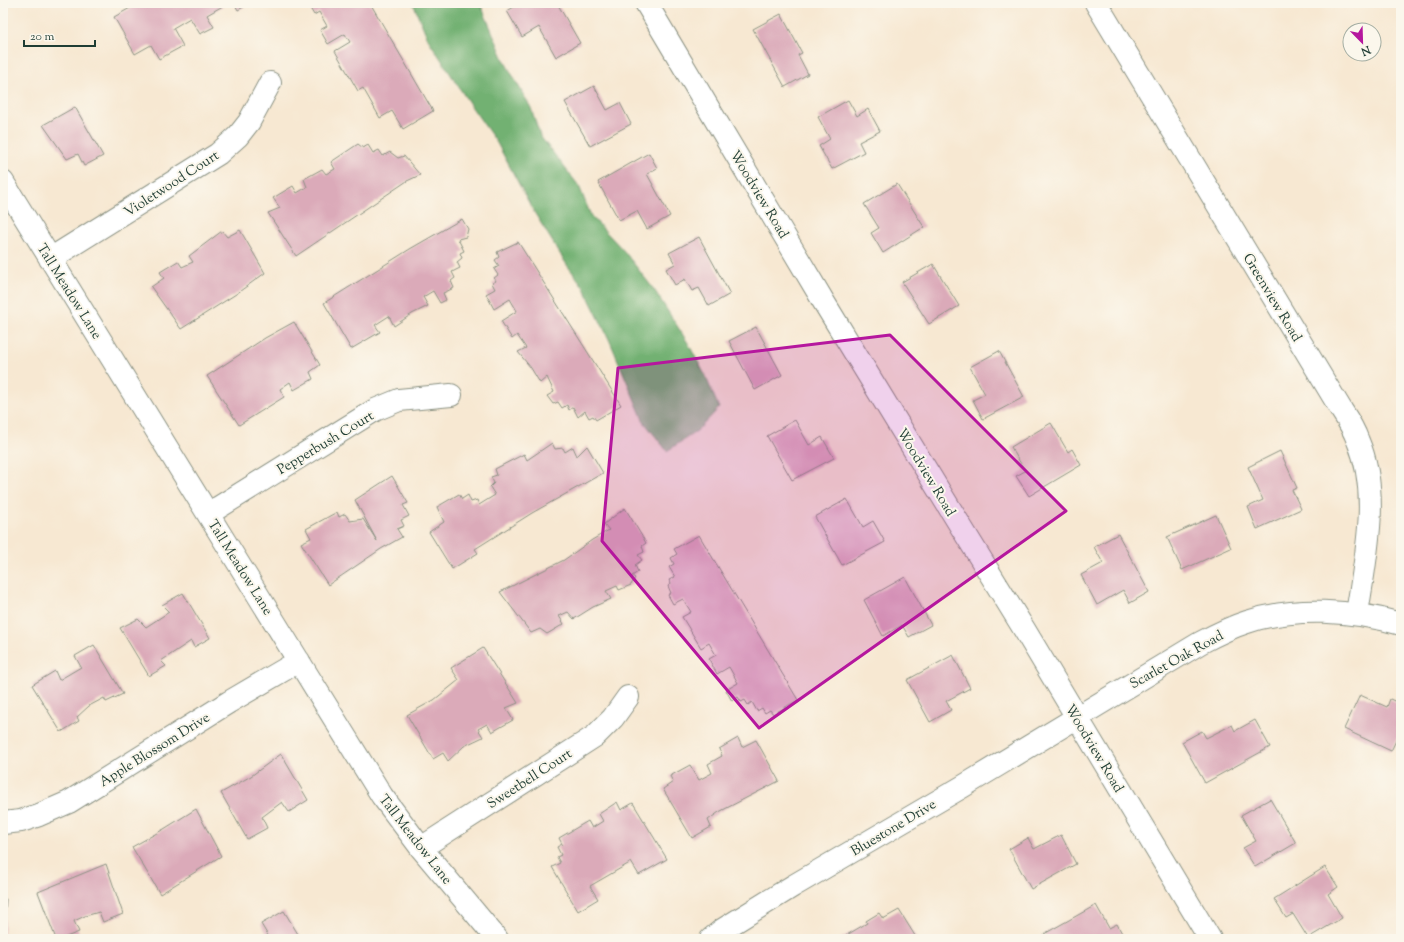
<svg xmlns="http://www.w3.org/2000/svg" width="1404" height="942" viewBox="0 0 1404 942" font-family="'Sorts Mill Goudy',serif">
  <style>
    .forest { fill: #72b172; stroke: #487753 }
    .building { fill: #dbaab9 }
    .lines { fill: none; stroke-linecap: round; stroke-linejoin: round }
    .minor-casing { stroke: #8b9283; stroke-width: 24 }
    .minor { stroke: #fff; stroke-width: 22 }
    .marked { fill: #b5179e; fill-opacity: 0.2; stroke: #b5179e; stroke-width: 3; stroke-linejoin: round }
    .labels { text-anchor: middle; stroke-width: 4; stroke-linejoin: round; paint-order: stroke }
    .street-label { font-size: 14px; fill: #1f3d34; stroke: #fbf7ec }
  </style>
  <rect width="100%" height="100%" fill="#fbf7ec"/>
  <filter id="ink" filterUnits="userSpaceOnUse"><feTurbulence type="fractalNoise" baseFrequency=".025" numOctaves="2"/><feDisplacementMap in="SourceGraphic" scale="8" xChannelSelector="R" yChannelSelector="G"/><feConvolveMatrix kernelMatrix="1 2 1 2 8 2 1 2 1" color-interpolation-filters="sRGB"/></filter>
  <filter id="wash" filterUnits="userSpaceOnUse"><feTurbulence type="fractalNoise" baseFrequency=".012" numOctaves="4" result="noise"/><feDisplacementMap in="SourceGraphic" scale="16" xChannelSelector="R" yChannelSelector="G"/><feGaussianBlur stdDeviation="0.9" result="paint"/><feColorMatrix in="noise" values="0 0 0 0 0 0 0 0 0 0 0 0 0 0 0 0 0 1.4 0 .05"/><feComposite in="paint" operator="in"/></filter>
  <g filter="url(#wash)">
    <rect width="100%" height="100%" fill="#f7e8d2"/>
    <path class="forest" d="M413,3H480L505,62L531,108L540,136L579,186L591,216L624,251L655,291L688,343L705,375L719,408L697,431L667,451L644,422L609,339L583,286L567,265L534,212L497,143L471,106L428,39Z"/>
    <g id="blocks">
      <path class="building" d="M139,3H228L207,15L214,27L200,34L190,18L173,28L183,46L159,59L151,45L135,54L114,17Z
        M234,3H251L238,10Z
        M307,3H370L433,111L403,129L392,111L380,118L363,88L358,91L335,51L350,42L345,34L328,44L320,30L327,26L319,12L314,15Z
        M521,3H557L580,43L556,57L539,27L522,37L507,11Z
        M781,14L802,53L798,55L808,74L785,87L753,29Z
        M594,86L607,110L620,103L631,124L590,146L565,102Z
        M848,100L857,116L868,109L880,131L859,142L864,152L832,169L819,146L830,139L818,117Z
        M75,107L103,156L84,166L78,154L67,159L43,125Z
        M358,144L363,148L368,145L373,153L379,150L383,156L390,152L398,158L404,156L420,175L407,181L296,256L268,213L280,208L273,198L293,186L297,193L307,187L304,179L322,169L326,174L335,169L331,162Z
        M649,153L657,168L647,174L670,216L647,229L637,211L619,220L598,182Z
        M897,184L924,227L883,253L871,233L879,228L864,204Z
        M462,219L468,229L466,237L458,239L464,251L460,253L462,258L457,262L460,268L452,272L455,278L451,281L454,288L443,293L446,300L440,303L433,291L423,297L428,306L412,314L394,326L389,316L375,325L380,332L351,349L324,303L410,249Z
        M240,230L265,273L236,294L181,329L151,287L164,278L160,272L178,261L182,267L193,262L189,256L222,231L227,237Z
        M699,237L730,294L709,306L699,288L692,291L685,279L675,285L666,269L675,264L669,253Z
        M518,242L621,405L596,420L593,416L589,418L585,411L578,417L573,407L569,410L567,405L562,408L558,402L553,404L547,396L554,392L547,377L540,383L531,368L518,352L526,348L517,335L512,339L501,321L517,311L510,299L494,309L486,294L495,289L492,283L496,281L494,278L498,275L494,269L499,266L495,260L499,257L497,252Z
        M933,264L959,306L929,324L902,282Z
        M294,322L320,365L310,372L313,379L294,390L290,382L280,389L284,397L239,425L207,376L265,338Z
        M756,327L782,375L755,390L729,341Z
        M999,351L1024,397L983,419L973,400L985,394L970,367Z
        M795,420L809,445L822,437L834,458L792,480L767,436Z
        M1051,423L1068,452L1072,449L1081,465L1029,496L1016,476L1025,471L1011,447Z
        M552,443L555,449L563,448L565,452L573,447L577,456L587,446L603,473L532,513L475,549L478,553L452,569L429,532L444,522L437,507L459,494L462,499L468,495L471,502L477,500L479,505L495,495L490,487L494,483L491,477L497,475L495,469L524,454L527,460Z
        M1280,451L1297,488L1292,490L1301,509L1257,529L1248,507L1263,500L1248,467Z
        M392,476L408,503L403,505L409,516L401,520L404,526L397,529L402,537L381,549L328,585L301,543L311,538L306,529L337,512L339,517L345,514L350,521L363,519L377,541L355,500Z
        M847,499L863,527L873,521L885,542L842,565L815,517Z
        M625,508L646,543L642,546L644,552L638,555L642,560L635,565L638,572L632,576L635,578L631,585L619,590L617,586L606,591L611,599L593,607L574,619L568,612L559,616L564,624L547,634L540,629L531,633L500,592L564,560L592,540L609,530L604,524Z
        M1216,515L1231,548L1182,570L1167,537Z
        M1118,534L1149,592L1130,603L1123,590L1097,605L1081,575L1103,563L1094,547Z
        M699,535L798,700L773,714L770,710L765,713L762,708L757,711L752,702L748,705L745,700L741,702L738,697L732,701L726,690L738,683L729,667L717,674L709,659L716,655L709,643L701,648L682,617L691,612L683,599L673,604L668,595L671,593L668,586L671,584L669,580L675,577L669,567L674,564L671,558L677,554L674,549Z
        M905,577L931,625L909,637L902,625L883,636L864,600Z
        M183,593L210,638L194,647L191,641L161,661L166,666L149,676L120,628L138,619L146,627L169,612L162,605Z
        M94,645L123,694L106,702L104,698L89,706L77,717L79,721L61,732L32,685L55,671L59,680L81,667L75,656Z
        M483,648L518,703L506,708L513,720L492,732L487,724L478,729L483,737L464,746L448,761L443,753L433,759L407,715L434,700L459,680L451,668Z
        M953,655L970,688L946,701L951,710L930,722L907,680Z
        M1360,695L1387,707L1390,699L1401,704V730L1391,751L1344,729Z
        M1255,720L1270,747L1205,783L1182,742L1202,731L1206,738L1232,725L1235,731Z
        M738,738L742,747L756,740L779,781L719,812L708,820L711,827L692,838L663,789L673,782L670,776L690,765L699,780L712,773L708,764L722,756L719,749Z
        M281,754L308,800L289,812L282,802L262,817L267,828L247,839L221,793L251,776Z
        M1270,799L1296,843L1255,867L1243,848L1256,841L1241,815Z
        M617,802L621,810L633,803L667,859L639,875L631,862L628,864L590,886L598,899L578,911L552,867L560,863L557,857L561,855L557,847L562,844L559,838L588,821L592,828L603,821L599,814Z
        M196,809L221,856L160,894L132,847L164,829Z
        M1061,835L1076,864L1031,889L1009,849L1028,838L1034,849Z
        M106,864L123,914L103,922L99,912L85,916L74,921L79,932L61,939H56L38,892Z
        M1325,867L1338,887L1328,894L1342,918L1308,938L1293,914L1286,918L1274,899Z
        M3,898L6,899L4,934H3Z
        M1096,905L1109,928L1117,924L1125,939H1047L1044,934Z
        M899,910L917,939H840L867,923L866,921L879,913L883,919Z
        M284,911L301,939H270L261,924Z"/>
    </g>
  </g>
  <g filter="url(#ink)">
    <use href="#blocks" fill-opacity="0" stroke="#8b9283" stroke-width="1"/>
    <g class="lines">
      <g class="minor-casing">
        <path id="minor" d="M646,3L825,304L963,530L1024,629L1210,939
          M1096,3L1342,411C1348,420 1354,430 1358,441C1381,495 1365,558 1357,614
          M3,182L382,796L421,848L497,939
          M50,259L218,154L238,136L249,122L270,83
          M208,514L375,410L399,400L451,395
          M3,823L21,821L39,815L69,802L229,702L299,661
          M421,848L595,736L613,718L628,697
          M711,939L722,930L793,886L962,787L1200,643C1215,635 1231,627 1247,622C1295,606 1353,610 1401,624"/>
      </g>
      <use href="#minor" class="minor"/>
    </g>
  </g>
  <path class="marked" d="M890,335L1066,511L759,728L602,541L618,368Z"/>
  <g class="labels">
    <g class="street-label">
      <text transform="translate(171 183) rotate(-33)" y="5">Violetwood Court</text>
      <text transform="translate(760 194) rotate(59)" y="5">Woodview Road</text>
      <text transform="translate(70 291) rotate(58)" y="5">Tall Meadow Lane</text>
      <text transform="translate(1273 297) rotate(59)" y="5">Greenview Road</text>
      <text transform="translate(325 442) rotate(-31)" y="5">Pepperbush Court</text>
      <text transform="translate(927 472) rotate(59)" y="5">Woodview Road</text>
      <text transform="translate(241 567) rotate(58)" y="5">Tall Meadow Lane</text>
      <text transform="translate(1176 659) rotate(-29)" y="5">Scarlet Oak Road</text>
      <text transform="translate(1095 748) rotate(59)" y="5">Woodview Road</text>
      <text transform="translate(154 749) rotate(-32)" y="5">Apple Blossom Drive</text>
      <text transform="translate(529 778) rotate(-33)" y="5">Sweetbell Court</text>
      <text transform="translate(893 827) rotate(-31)" y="5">Bluestone Drive</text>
      <text transform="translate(416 839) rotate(52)" y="5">Tall Meadow Lane</text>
    </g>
  </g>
  <rect width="1404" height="942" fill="none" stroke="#fbf7ec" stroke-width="16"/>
  <g transform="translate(1362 42) rotate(157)"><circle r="19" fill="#fbf7ec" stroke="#a3ada2"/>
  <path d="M0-3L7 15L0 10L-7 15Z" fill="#b5179e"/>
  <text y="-6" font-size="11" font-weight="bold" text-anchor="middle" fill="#1f3d34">N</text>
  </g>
  <path d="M24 40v6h71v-6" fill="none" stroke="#1f3d34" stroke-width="2"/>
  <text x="30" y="40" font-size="12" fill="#1f3d34" stroke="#fbf7ec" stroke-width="3" paint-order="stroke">20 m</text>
</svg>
